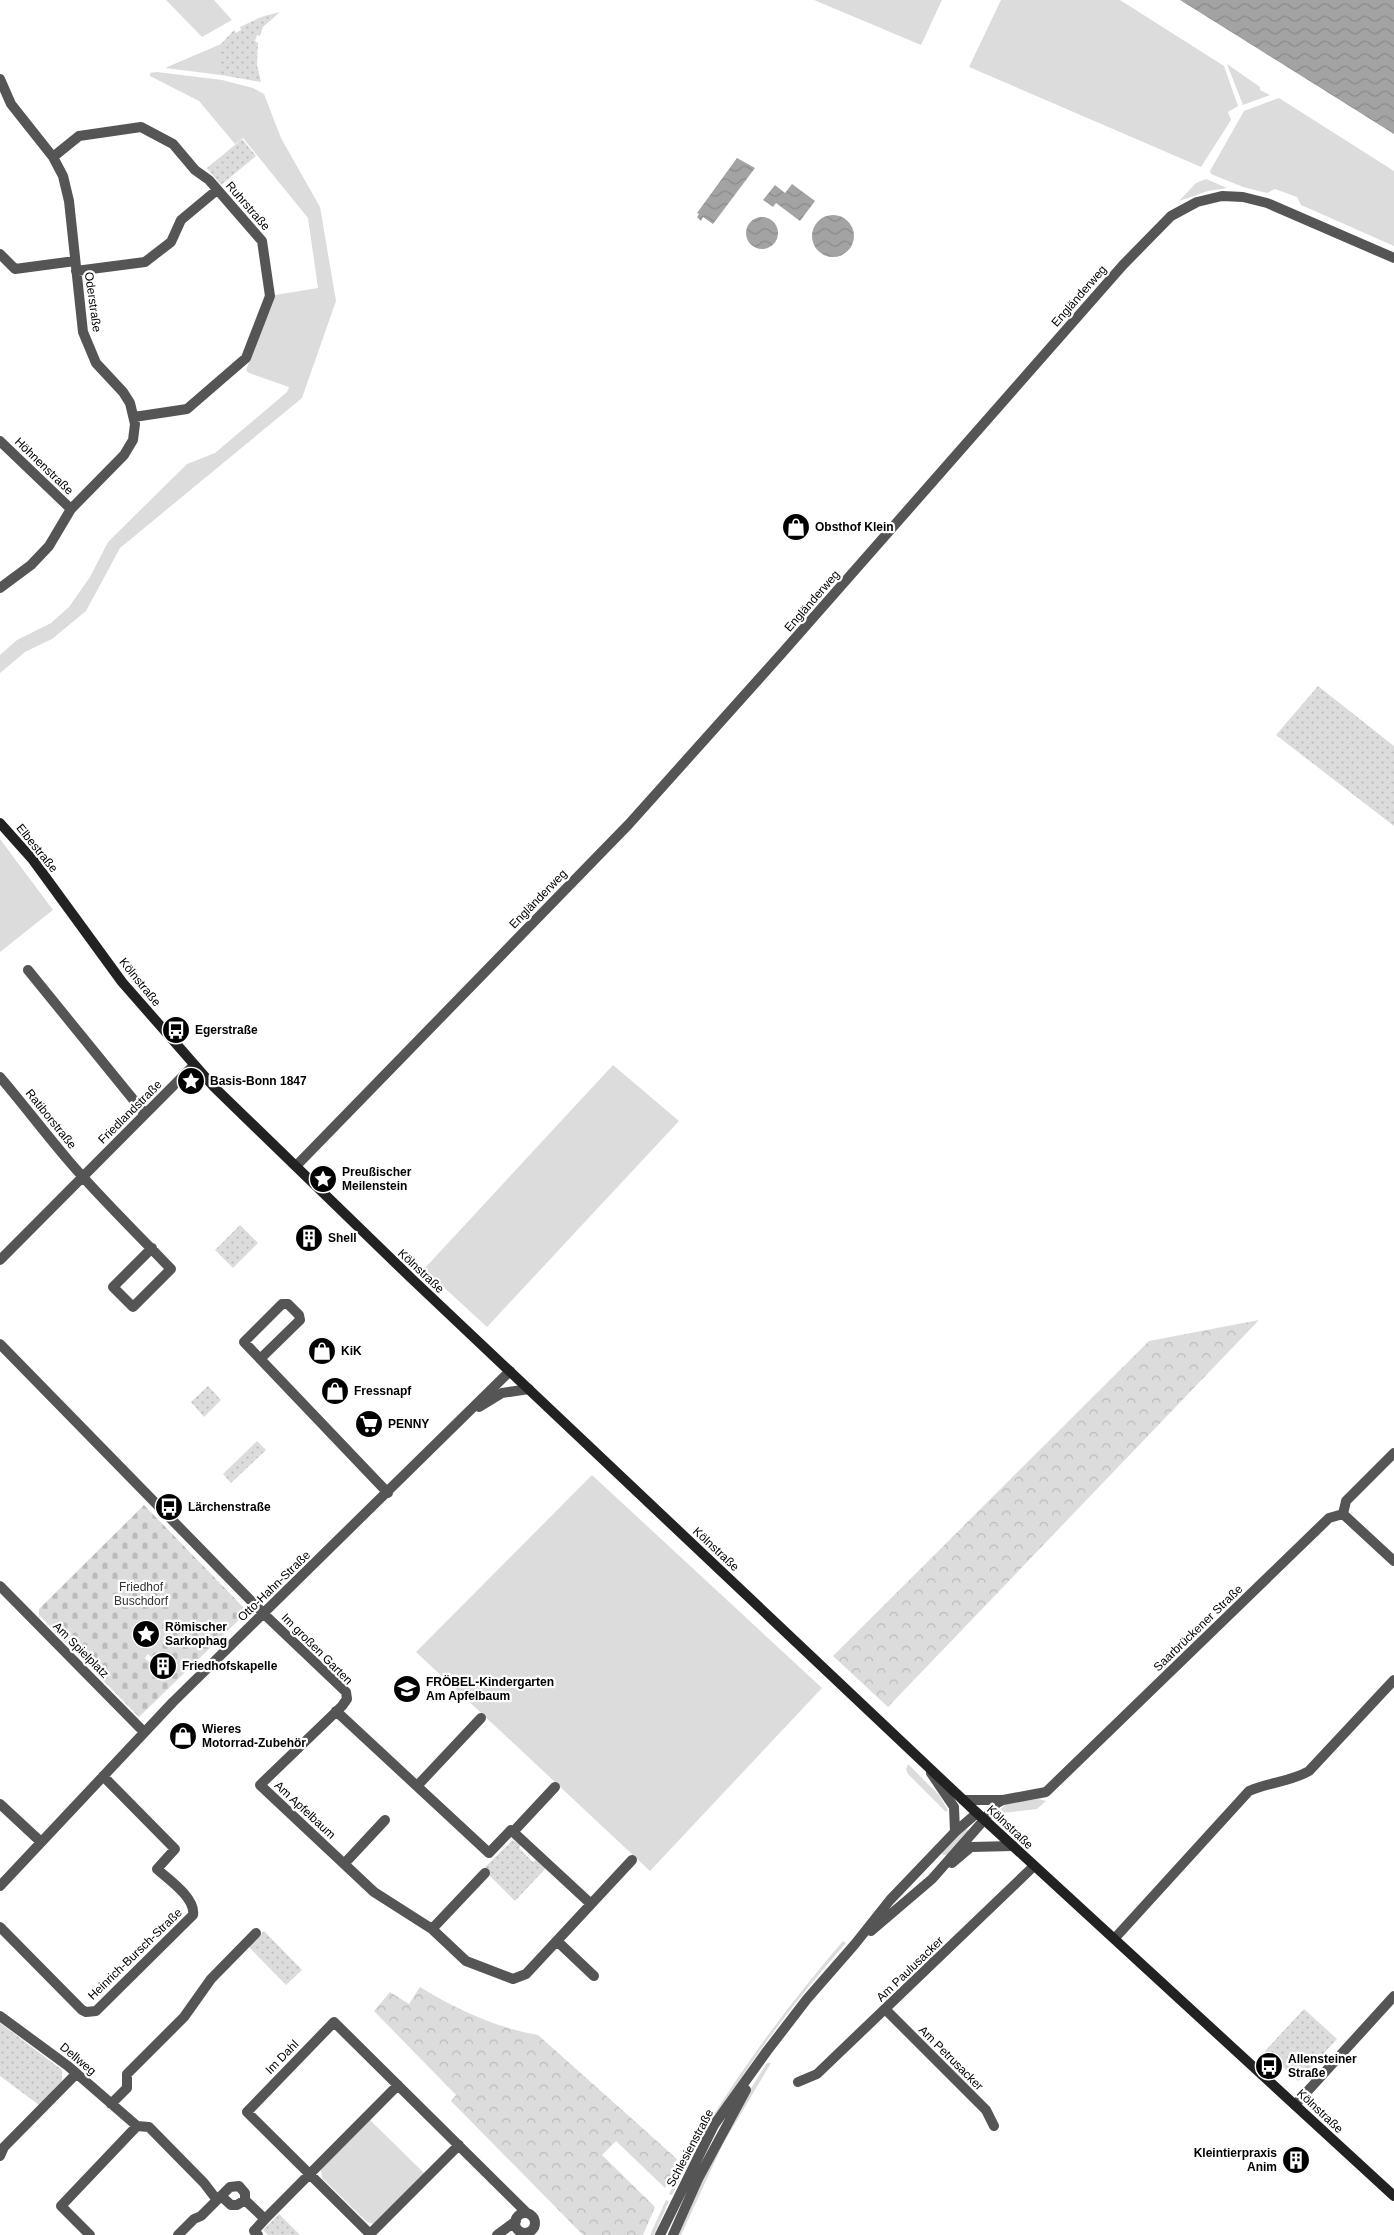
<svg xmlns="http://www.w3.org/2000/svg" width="1394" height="2235" viewBox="0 0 1394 2235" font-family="Arial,sans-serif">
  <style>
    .grass { fill: #dcdcdc }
    .forest { fill: url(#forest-crowns) }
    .cemetery { fill: url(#cemetery-stones); fill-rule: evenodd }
    .park { fill: url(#park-dots) }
    .water { fill: url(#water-waves) }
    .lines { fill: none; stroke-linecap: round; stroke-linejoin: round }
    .minor { stroke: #555; stroke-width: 10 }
    .tertiary { stroke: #555; stroke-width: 10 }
    .secondary { stroke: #222; stroke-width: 10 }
    .labels { text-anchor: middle; stroke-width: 4.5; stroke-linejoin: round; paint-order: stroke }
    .street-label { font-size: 12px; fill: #000; stroke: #fff }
    .poi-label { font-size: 12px; font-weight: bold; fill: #000; stroke: #fff; text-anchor: start }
    .park-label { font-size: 12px; fill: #333; stroke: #fff }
  </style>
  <defs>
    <pattern id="forest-crowns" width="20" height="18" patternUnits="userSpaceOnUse" patternTransform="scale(1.25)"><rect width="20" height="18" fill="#dcdcdc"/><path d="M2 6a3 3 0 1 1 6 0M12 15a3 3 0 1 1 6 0" fill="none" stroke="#bbb"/></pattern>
    <pattern id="cemetery-stones" width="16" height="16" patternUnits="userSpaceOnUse" patternTransform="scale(1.25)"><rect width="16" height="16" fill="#dcdcdc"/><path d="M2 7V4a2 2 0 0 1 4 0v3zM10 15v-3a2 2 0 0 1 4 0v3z" fill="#bbb"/></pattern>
    <pattern id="park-dots" width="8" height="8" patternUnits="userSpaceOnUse" patternTransform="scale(1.25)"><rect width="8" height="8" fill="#dcdcdc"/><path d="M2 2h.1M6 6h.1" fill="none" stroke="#bbb" stroke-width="1.8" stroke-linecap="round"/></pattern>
    <pattern id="water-waves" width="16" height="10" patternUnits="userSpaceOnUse" patternTransform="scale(1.25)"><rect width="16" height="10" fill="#a3a3a3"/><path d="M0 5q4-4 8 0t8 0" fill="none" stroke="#8b8b8b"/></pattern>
  </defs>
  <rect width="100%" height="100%" fill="#fff"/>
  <path class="grass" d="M166,0H214L232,20L202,37Z
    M814,0H942L921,45Z
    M1001,0H1120L1224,66L1238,106L1228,112L1231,120L1201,167L969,67Z
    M221,44V75L165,68Z
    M1227,64L1260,87V90L1270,95L1243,105Z
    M157,72L222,80L253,88L264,94L281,138L320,207L336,301L302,398L120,548L86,611L52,639L25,652L0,673V655L17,640L51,623L69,607L90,577L108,542L187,464L215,453L287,392L289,387L249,373L246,370L275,295L318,288L308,218L243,138L235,144L199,101L150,76V73Z
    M1279,98L1394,171V246L1301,205L1297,197L1275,189L1267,193L1243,187L1211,174L1210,171L1244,111Z
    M1206,179L1227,188L1208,191L1179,201L1196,183Z
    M0,839L53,910L0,952Z
    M613,1065L679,1121L487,1327L424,1269Z
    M592,1475L822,1688L650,1871L416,1652Z
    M908,1764L939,1795L948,1810L946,1812L908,1774L906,1769Z
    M1039,1799L1046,1801L1037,1809L1002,1813L998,1811L1008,1803Z
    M965,1828L970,1832L947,1855H943L941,1852Z
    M843,1941L846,1943C777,2020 719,2104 672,2195L669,2194C717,2100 775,2021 843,1941Z
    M767,2063H771L723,2144L681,2235H677C703,2176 731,2118 767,2063Z
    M369,2119L425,2174L373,2224L367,2222L322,2178L321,2169Z
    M666,2200L669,2201L654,2235H650Z"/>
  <path class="forest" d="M1259,1320L888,1707L833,1656L1149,1341Z
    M420,1987C456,2009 496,2028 538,2035L677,2159L665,2188L616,2141L602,2155L655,2207L643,2235H583L451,2101L456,2095L374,2011L390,1992L409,2004Z"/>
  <path class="cemetery" d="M144,1505L245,1609V1614L139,1717L39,1615V1609ZM166,1652L178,1665L162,1681L149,1667L151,1664L145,1658L148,1654L154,1660Z"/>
  <path class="park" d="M280,12L263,27L260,36L257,35L255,41L258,43L257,65L261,82L221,75V44L234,30L236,33L241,30L240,27L261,17Z
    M242,139L256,156L221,185L207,168Z
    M1318,686L1394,746V826L1276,735Z
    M240,1225L258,1243L233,1268L215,1250Z
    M208,1386L221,1400L204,1417L191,1402Z
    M257,1441L266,1450L231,1483L223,1474Z
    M513,1840L521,1845L519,1848L533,1862L537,1859L546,1868L515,1901L483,1869Z
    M264,1931L302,1970L286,1985L248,1946Z
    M1304,2009L1337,2039L1298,2081L1265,2051Z
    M0,2023L62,2070V2081L39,2105L0,2076Z
    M279,2214L300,2235H268L263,2230Z"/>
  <path class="water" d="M1180,0H1394V134Z
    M737,158L755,168L713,224L703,217L701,221L697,217L699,214L697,213Z
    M792,184L815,201L800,221L776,203L773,207L763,200L775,185L785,193Z
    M812 236a21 21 0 1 1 42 0a21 21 0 1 1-42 0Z
    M746 233a16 16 0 1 1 32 0a16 16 0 1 1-32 0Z"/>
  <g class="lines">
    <path class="minor" d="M0,79L11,104L53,157L63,176L69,201L83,332L96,363L123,392L130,403L135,424L133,440L124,455L71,509L49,546L31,565L0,588
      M53,157L79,136L141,127L173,144L195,170L209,180L262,241L270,296L246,358L187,409L134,417
      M0,254L15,269L75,261
      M76,271L145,262L171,242L181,220L217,190
      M0,441L71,509
      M28,970L145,1114
      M0,1077C23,1104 45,1133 68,1160C100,1198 137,1233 171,1269L133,1307L113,1287L152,1248
      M296,1166L629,824L783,652L1123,265L1171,216L1197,202L1222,196L1243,197L1267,203L1394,258
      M0,1260L194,1065
      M0,1344L264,1614L346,1692L347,1699L342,1706L260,1785L374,1892L432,1929L466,1961L513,1979L526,1974L632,1860
      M260,1359L300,1320L299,1315L288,1304H282L244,1342L388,1493
      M479,1407L502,1393L529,1389
      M1343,1514L1346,1501L1394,1453
      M1343,1514L1394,1561
      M0,1586L144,1732
      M336,1711L489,1853L511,1830L591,1904
      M417,1786L481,1718
      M963,1800H1003L1046,1792L1329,1518L1343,1514
      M0,1804L41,1842
      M984,1820L997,1803L1003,1800
      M513,1832L555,1787
      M344,1864L385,1820
      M0,1886L173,1702L510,1371
      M0,1927L82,2010L86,2012L96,2011L193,1915C196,1898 168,1879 157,1869L175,1849L103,1776
      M432,1929L485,1873
      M1115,1938L1249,1791C1269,1782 1290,1782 1309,1771L1394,1680
      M557,1941L594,1976
      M886,2010L986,2110L994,2126
      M0,2016L68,2066L137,2126L149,2127L204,2183L217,2200
      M798,2082L817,2074L1034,1866
      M111,2104L127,2088V2074L184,2017L211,1979L256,1933
      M1295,2105L1394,1996
      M0,2156L4,2147L76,2074
      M245,2200L265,2219L254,2231L258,2235
      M515 2223a10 10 0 1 1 20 0a10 10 0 1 1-20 0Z
      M265,2219L398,2085
      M370,2234L459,2145
      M90,2235L61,2206L137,2126
      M178,2235L194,2219L201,2216L230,2187L239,2186L245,2193V2200L237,2205H231L221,2196
      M371,2235L247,2112L334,2022L527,2213
      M497,2235L516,2221"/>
    <path class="tertiary" d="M931,1773L954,1807L955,1832
      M952,1863L971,1847L1013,1846
      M871,1931L932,1879L984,1820
      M660,2235L714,2125L767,2051L807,1999L855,1944L890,1900L955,1832L977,1813
      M673,2235L698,2179L746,2090"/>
    <path class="secondary" d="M0,823L33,860L122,982L214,1087L411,1278L977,1813L1394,2196"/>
  </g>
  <defs>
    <g id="shop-disc" transform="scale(1.4375)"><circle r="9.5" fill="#000" stroke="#fff"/><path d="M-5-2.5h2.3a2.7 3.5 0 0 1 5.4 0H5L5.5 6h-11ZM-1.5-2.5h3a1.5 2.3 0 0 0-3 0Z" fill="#fff"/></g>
    <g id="bus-disc" transform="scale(1.4375)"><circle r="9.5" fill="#000" stroke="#fff"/><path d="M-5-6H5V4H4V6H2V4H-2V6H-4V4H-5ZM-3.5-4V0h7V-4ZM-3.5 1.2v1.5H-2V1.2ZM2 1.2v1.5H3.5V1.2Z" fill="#fff"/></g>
    <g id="sight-disc" transform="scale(1.4375)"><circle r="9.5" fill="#000" stroke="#fff"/><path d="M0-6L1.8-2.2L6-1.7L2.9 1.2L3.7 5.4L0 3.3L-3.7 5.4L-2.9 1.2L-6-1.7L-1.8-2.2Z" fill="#fff"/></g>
    <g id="building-disc" transform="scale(1.4375)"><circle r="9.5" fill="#000" stroke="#fff"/><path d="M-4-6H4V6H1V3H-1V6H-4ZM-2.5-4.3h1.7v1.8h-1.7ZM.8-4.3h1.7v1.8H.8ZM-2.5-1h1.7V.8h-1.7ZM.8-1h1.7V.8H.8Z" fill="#fff"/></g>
    <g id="supermarket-disc" transform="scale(1.4375)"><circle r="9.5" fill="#000" stroke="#fff"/><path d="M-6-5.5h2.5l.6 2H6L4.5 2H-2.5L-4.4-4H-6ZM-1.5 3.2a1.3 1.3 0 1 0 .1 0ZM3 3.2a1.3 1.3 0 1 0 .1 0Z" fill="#fff"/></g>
    <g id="school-disc" transform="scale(1.4375)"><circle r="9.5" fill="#000" stroke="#fff"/><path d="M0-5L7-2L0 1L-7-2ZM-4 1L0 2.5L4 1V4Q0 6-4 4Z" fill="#fff"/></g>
  </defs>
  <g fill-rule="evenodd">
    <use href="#shop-disc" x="796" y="527"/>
    <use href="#bus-disc" x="176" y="1030"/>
    <use href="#sight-disc" x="191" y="1081"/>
    <use href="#sight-disc" x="323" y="1179"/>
    <use href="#building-disc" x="309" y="1238"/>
    <use href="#shop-disc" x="322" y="1351"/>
    <use href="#shop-disc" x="335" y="1391"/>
    <use href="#supermarket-disc" x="369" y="1424"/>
    <use href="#bus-disc" x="169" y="1507"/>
    <use href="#sight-disc" x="146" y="1634"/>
    <use href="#building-disc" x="163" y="1666"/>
    <use href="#school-disc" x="407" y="1689"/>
    <use href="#shop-disc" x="183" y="1736"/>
    <use href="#bus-disc" x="1269" y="2066"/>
    <use href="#building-disc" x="1296" y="2160"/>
  </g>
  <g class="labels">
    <g class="street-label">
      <text transform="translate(248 206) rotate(49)" y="4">Ruhrstraße</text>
      <text transform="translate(1079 296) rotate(-49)" y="4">Engländerweg</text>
      <text transform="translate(93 302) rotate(82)" y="4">Oderstraße</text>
      <text transform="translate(44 466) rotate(44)" y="4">Höhnenstraße</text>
      <text transform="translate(812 601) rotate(-49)" y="4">Engländerweg</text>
      <text transform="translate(37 848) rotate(51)" y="4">Elbestraße</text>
      <text transform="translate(538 899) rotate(-46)" y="4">Engländerweg</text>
      <text transform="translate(140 982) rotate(51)" y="4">Kölnstraße</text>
      <text transform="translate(130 1112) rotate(-45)" y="4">Friedlandstraße</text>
      <text transform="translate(51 1119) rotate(51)" y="4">Ratiborstraße</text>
      <text transform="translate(421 1271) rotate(43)" y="4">Kölnstraße</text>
      <text transform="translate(716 1549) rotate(43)" y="4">Kölnstraße</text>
      <text transform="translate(274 1586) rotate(-44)" y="4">Otto-Hahn-Straße</text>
      <text transform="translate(1198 1628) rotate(-44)" y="4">Saarbrückener Straße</text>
      <text transform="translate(317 1649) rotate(45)" y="4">Im großen Garten</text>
      <text transform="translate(81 1650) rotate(45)" y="4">Am Spielplatz</text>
      <text transform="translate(305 1810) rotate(43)" y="4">Am Apfelbaum</text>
      <text transform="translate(1010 1827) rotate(43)" y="4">Kölnstraße</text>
      <text transform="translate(135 1954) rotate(-44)" y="4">Heinrich-Bursch-Straße</text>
      <text transform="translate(910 1969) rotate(-44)" y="4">Am Paulusacker</text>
      <text transform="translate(282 2057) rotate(-46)" y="4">Im Dahl</text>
      <text transform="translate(951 2058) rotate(45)" y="4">Am Petrusacker</text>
      <text transform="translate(78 2059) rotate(40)" y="4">Dellweg</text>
      <text transform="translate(1320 2111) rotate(43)" y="4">Kölnstraße</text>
      <text transform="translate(690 2148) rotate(-62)" y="4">Schlesienstraße</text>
    </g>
    <g class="poi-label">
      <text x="815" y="531">Obsthof Klein</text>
      <text x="195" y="1034">Egerstraße</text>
      <text x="210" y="1085">Basis-Bonn 1847</text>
      <text x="342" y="1176">Preußischer<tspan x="342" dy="14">Meilenstein</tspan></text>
      <text x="328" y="1242">Shell</text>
      <text x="341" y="1355">KiK</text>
      <text x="354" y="1395">Fressnapf</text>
      <text x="388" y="1428">PENNY</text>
      <text x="188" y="1511">Lärchenstraße</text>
      <text x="165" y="1631">Römischer<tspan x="165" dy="14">Sarkophag</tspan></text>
      <text x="182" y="1670">Friedhofskapelle</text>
      <text x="426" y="1686">FRÖBEL-Kindergarten<tspan x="426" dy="14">Am Apfelbaum</tspan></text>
      <text x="202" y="1733">Wieres<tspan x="202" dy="14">Motorrad-Zubehör</tspan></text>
      <text x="1288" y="2063">Allensteiner<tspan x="1288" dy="14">Straße</tspan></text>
      <text x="1277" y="2157" text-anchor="end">Kleintierpraxis<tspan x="1277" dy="14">Anim</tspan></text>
    </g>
    <g class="park-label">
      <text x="141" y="1591">Friedhof<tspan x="141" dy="14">Buschdorf</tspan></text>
    </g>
  </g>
</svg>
